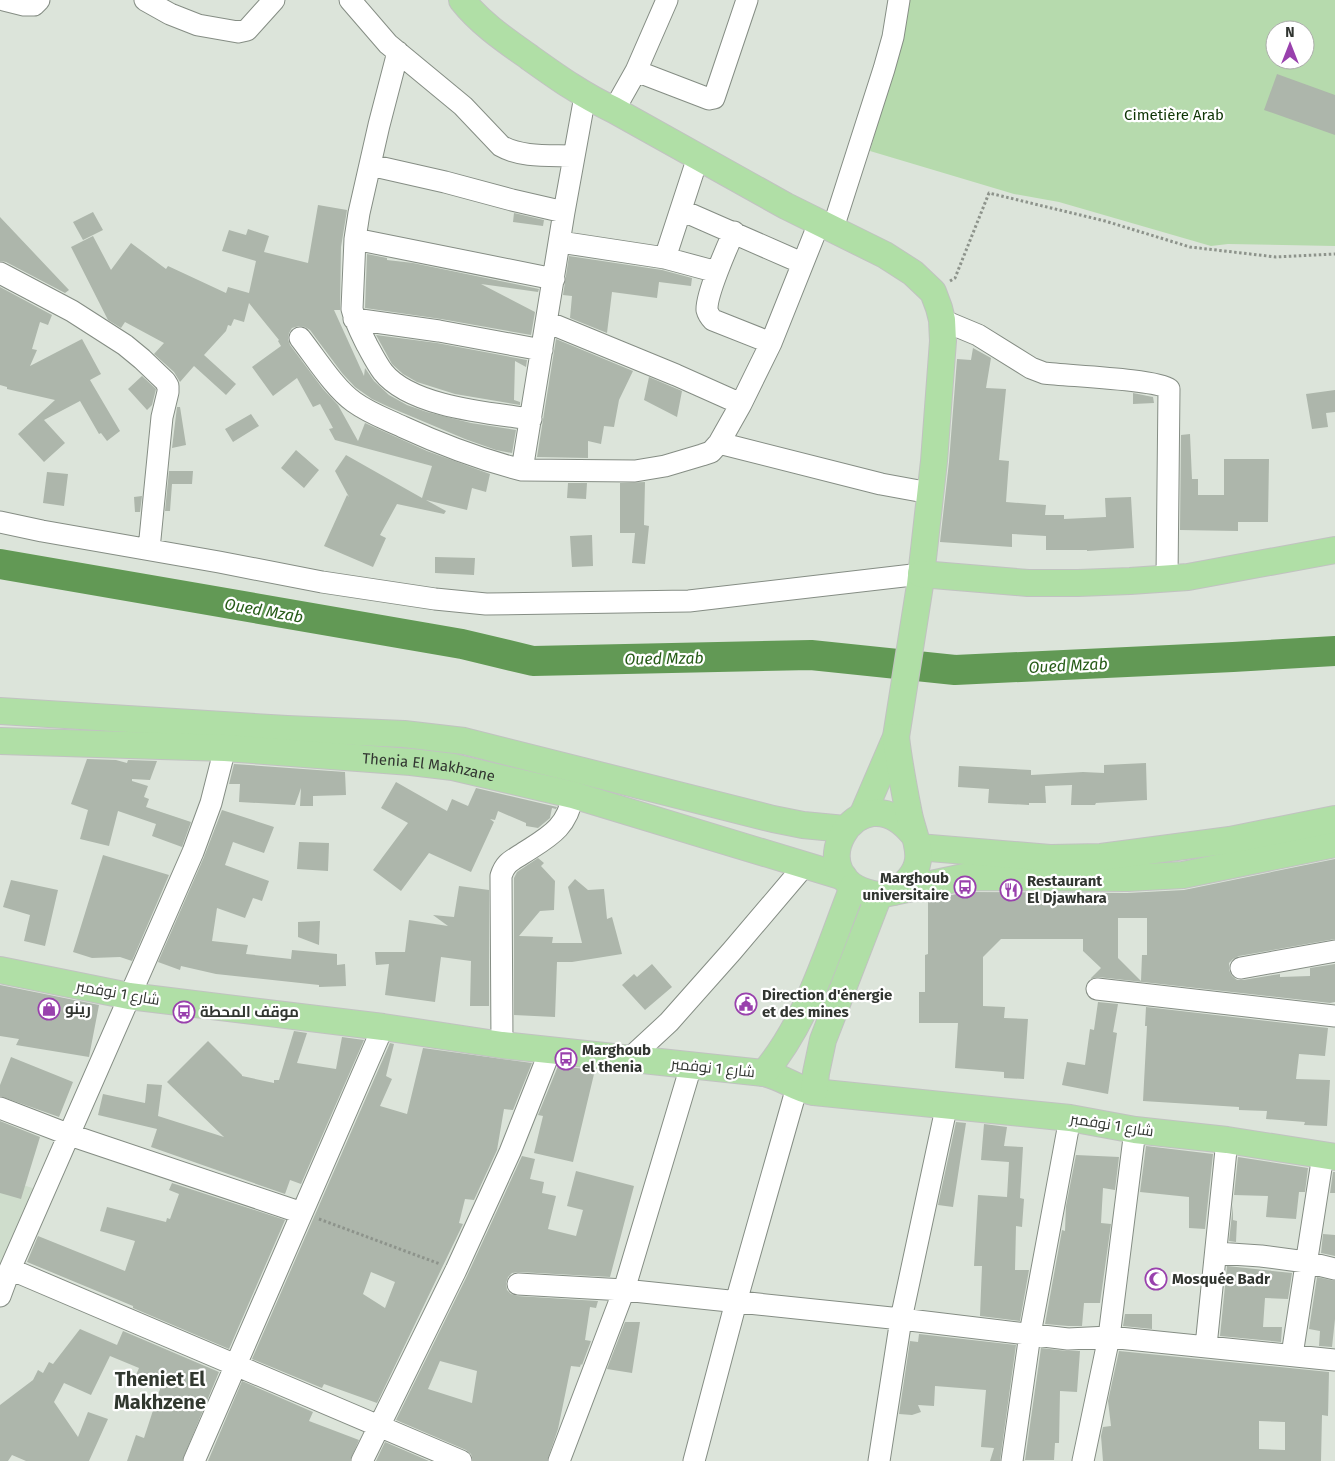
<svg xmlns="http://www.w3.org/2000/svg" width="1335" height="1461" viewBox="0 0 1335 1461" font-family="'Fira Sans',Cairo,sans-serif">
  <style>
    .built { fill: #cfddcc }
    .green { fill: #b6daad; fill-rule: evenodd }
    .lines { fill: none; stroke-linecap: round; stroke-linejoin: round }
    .river { stroke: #629955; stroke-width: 30 }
    .building { fill: #adb6ab; fill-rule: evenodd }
    .minor-casing { stroke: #858d84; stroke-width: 23 }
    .major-casing { stroke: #c1c2c1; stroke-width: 28 }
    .path { stroke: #8d938b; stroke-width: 3; stroke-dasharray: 2.5 2.5; stroke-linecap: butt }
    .minor { stroke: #fff; stroke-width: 21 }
    .major { stroke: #b0dfa6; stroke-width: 26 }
    .labels { text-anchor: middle; stroke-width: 4.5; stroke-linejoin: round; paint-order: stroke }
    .park-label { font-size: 15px; fill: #0f3505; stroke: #fff }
    .street-label { font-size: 15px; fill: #313530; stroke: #fff }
    .poi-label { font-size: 15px; font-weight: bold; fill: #313530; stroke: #fff; text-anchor: start }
    .water-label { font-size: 16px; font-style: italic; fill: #275c18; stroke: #fff }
    .district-label { font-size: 20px; font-weight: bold; fill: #31382f; stroke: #fff }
  </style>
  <rect width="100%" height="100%" fill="#dce4da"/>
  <path class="built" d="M0,1177L38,1190L0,1276Z"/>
  <path class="green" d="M895,0H1335V246L1228,244L1211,246L1059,202L1014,194L870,151L897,55ZM1275,30H1305V60H1275Z"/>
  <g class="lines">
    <path class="river" d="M0,564L462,644L533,661L811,655L955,670L1233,657L1335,651"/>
  </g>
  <path class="building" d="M1277,74L1335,95V135L1264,110Z
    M318,205L347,210L341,247L340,310H334L364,376L365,368L374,381L389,395L407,405L427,412L471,423L516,430L512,453L496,450L465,439L389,407L372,399L355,387L342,373L310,330L305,327L299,326L292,328L289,333L288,339L290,345L323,389L338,405L358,441L365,423L427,451L490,474L486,492L472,488L467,510L426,500L446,511L444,514L397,504L380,535L386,538L373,567L324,546L347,495L349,497L335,471L346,455L422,498L432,466L335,440L329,429L333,428L320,404L313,407L297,378L273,396L252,367L281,346L278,341L279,340L249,303L244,322L234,319L231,326L228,325L226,331L204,355L236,384L226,395L194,366L180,382L174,372L154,354L164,343L125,322L121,328L108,320L71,247L93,236L111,270L131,243L166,269L168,266L226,293L228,287L249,293L256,261L222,251L229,230L246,235L248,229L269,236L264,252L308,263Z
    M93,212L103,230L83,240L73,222Z
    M514,213L544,220L543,226L513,222Z
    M0,217L69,290L65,293L6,262L0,261Z
    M367,254L387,258V260L413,263L539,289L538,292L481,284L535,312L531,335L441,319L365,308Z
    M569,256L662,270L692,278L691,286L659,282L657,298L612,292L607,333L570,318L572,296L563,295Z
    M0,287L52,315L48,325L40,322L32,349L37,350L30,366L82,339L101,374L90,380L120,431L107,441L101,433L99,434L80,401L44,420L65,443L44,462L18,434L55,400L7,389V387L0,385Z
    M376,335L437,343L527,360L526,367L515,361L514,400L520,402V405L455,394L417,382L403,374L392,364Z
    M556,339L633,371L619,400L614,427L604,426L601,444L588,441V458L537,457Z
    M973,348L991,358L986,388L1006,389L999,460L1009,461L1006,502L1046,505L1045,515H1064V519L1106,517L1105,498L1131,497L1134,548L1087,551V550H1046V536L1012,534V547L940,542L949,462L957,359L971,360Z
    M142,376L156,389L152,405L147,410L128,389Z
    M649,377L682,391L677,417L644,400Z
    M1335,390V412L1326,413L1328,427L1312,429L1306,394Z
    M1133,393L1153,397L1154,403L1133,404Z
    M177,407H180L186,445L172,448Z
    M251,414L259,426L233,442L225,429Z
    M1190,434L1192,479H1198V495H1224V459H1269L1268,522H1238V531L1180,530L1181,435Z
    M296,450L319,470L304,488L281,468Z
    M169,471H193L192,484H172L170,511H165Z
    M47,472L68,474L64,506L43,503Z
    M645,482L644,525L649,526L645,564L632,563L635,533H620V483Z
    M568,483H587L586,499L567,498Z
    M142,496L140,512H135L134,497Z
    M592,535L593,566L572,567L570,536Z
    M435,557L475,558L474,575L435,573Z
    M87,759L116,760L127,763L128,760L157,761L150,780L132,779V781L148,786L144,797L149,799L146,807L191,822L182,847L152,836L156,824L118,811L109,846L80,839L88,810L71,804Z
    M1146,763L1147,800L1096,803L1095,805H1071L1072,785L1045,786L1046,803H1029V805L988,803L989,789L958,787L959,766L1031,770V775L1083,772L1104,773V765Z
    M234,764L345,772L346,795L313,796V806H300L301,788L295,805L239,802L240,784H229Z
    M396,782L447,811L452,799L468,806L476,788L557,807L556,809L552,808L550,818L538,828L526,826V823L498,811L495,820L490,819L494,822L471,872L429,853L401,891L373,870L408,823L381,808Z
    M222,810L274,827L264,853L233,842L225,865L269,881L262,901L253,898L245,918L217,908L212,941L248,945L246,954L291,959L292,950L337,954V965L345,964L346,986L319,987V985L216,974L181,966L180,970L158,962L204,857Z
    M299,842L329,843L328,871L297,869Z
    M103,855L169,875L132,961L120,957L92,958L73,952Z
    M538,858L544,863L541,866L555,881L554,910L540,911L519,936L553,937L552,943H582L568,887L575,879L588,890L604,889L607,919L612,917L622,954L572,962H557L555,1017L514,1015V878L517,872Z
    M1335,859V939L1239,956L1233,959L1229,963V970L1232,976L1237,980H1243L1280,974V977L1310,976V968L1335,964V1002L1330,1003L1098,977L1090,979L1101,968L1083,951V939H1001L983,957V1006L1005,1007L1004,1018L1028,1019L1024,1079L1004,1078V1072L955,1068L958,1023H919V992H925V955L928,954V900L966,892L1127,893L1184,890ZM1118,918H1147V955H1142L1141,981L1118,958Z
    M11,880L58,890L45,946L24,941L30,915L3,907Z
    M459,886L489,890V1006H470L471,961L441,957L435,1002L385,995L389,964L376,965L375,952H405L409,920L448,926L433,915L454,917Z
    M320,921L319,945L298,937V922Z
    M652,964L672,987L645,1010L622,985L634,974L637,977Z
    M0,985L99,1005L89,1057L16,1045L19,1039L0,1036Z
    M1098,1002L1118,1004L1113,1032L1117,1033L1108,1094L1062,1085L1067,1062L1085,1065L1090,1029L1094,1030Z
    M1146,1007L1328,1028L1325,1056L1299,1054L1296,1079L1330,1080L1327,1126L1304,1125L1305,1122L1266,1119L1267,1111L1239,1110V1107L1143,1101L1147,1026H1145Z
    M294,1031L307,1033L297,1063L336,1069L342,1037L364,1040L301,1184L290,1180L285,1194L151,1147L157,1129L98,1115L103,1094L145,1103L147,1084L162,1085L158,1116L224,1137L167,1082L208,1041L242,1075V1076L274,1083V1080H279Z
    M390,1043L394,1044L386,1076L392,1079L380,1106L407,1114L423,1048L532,1063L513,1110L504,1109L497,1150L474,1200L465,1199L459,1223L463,1224L377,1403L324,1384L322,1388L252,1359ZM371,1272L395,1282L385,1308L363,1294Z
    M11,1057L73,1082L59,1117L0,1096V1085Z
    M558,1066L595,1070L573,1162L534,1153L543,1116L538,1115Z
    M0,1121L40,1137L21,1199L0,1193Z
    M956,1122L966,1123L953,1207L938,1205Z
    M984,1124L1007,1127L1004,1146L1023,1147L1020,1198L1024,1199L1022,1227L1016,1226L1015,1270H1029L1020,1321L980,1316L982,1266H974L978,1195L1007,1197L1009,1162L981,1160Z
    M1146,1146L1213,1154L1205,1229L1189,1228V1197L1140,1192Z
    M1076,1155L1119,1157L1115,1190L1103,1188L1101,1223L1111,1224L1100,1303H1084L1082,1326H1068L1045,1324L1062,1230L1065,1231L1066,1206Z
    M522,1156L535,1159L530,1179L544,1182L542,1193L556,1196L548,1229L576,1236L583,1210L567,1206L576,1171L634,1186L610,1277L519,1272L512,1273L508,1277L506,1283L507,1290L511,1294L517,1296L598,1301L596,1308L590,1307L585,1340L591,1341L582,1365L581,1364L580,1367L571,1366L558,1429L547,1461H473L471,1454L466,1450L396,1420L467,1276ZM440,1361L477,1371L472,1403L428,1389Z
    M1238,1157L1308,1168L1305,1192H1299L1296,1219L1266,1217L1268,1196L1234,1195Z
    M1333,1172H1335V1193H1330Z
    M172,1183L285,1220L229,1349L133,1308V1306L27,1262L38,1236L125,1271L135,1241L100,1231L107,1207L166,1222L167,1218L170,1219L179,1194L169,1190Z
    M1233,1205V1220L1237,1221L1236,1242L1229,1241Z
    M1323,1234L1335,1235V1256L1321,1253Z
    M1227,1266L1292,1273L1288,1299L1265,1298L1263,1327H1282L1281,1342L1220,1336Z
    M1317,1277L1335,1281V1319L1332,1347L1319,1346L1320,1331L1309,1329Z
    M1125,1314H1152V1329L1123,1326Z
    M625,1322H640L632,1373L607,1369Z
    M80,1329L117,1345L123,1331L219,1372L182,1461H127L136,1435L144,1438L161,1386L136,1375L139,1368L110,1356L91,1395L64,1383L54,1402L78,1437L88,1412L108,1419L89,1461H26L12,1455L8,1461H0V1405L33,1380L38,1370L43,1373L49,1362L53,1364Z
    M919,1334L1016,1345L1000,1461H990L994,1448L981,1447L986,1390L935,1386L934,1406L918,1405L921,1412L912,1415L899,1414L910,1341L918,1342Z
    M1041,1348L1067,1351H1080L1077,1392L1060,1391L1059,1443H1055L1054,1460H1025Z
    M1119,1351L1329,1372L1328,1416L1322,1415L1321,1461H1103L1101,1436L1103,1427L1111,1426L1108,1401ZM1259,1421L1285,1422V1450L1259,1449Z
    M242,1381L313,1412L309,1421L359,1440L350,1461H208Z
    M385,1442L429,1461H376Z"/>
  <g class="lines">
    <g class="minor-casing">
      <path id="minor" d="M4,0L24,5H34L39,0
        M145,0L170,14L198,25L238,32L247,30L274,0
        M350,0L388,44L463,106L501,146C522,158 551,155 574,156
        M398,52L379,125L359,213L355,239L352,309C355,322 361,333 367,345C372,354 377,364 383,372C411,407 489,413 531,419
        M636,71L709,99L714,98L747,0
        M585,96L564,212L522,470L635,471L665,466L702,455L711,452L719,443L741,404
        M614,110L636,71L667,0
        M370,165L445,182L512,200L564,212
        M681,210L802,263
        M833,228L884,69L893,37L899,0
        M734,232C727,247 706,295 707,310C708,314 710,317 713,320L771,343
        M355,239L554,279
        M560,242L665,258L717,272
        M665,258L698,157
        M0,273L72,311L125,345L142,359L165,381L168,386V392L162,417L149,549
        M354,319L439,331L542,350
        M942,320L978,335L1031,368L1044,373C1067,376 1156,379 1169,389L1167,578
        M547,322L676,375L741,404L771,343L819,223
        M300,338C315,357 335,389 354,402C369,413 386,419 403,427C442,445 479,459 522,470
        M719,443L881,484L930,493
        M0,522L42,531L219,562L322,582L435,599L486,604L689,601L921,574
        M1241,968L1335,951
        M1097,989L1335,1016
        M502,1045L501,876C505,863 511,861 522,854C548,837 567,829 573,795
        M628,1060L669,1022L732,951L805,865
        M0,1108L70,1135L302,1213
        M1216,1253L1261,1256L1306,1262L1335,1269
        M10,1269L461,1461
        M518,1284L624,1290L901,1319L1068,1339L1109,1337L1335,1360
        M0,1296L10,1269L193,852L211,803L225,748
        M1206,1346L1227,1140
        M1292,1355L1323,1155
        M194,1461L383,1027
        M362,1461L456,1270L510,1152L550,1051
        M559,1461L624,1290L691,1066
        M694,1461L736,1302L797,1087
        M879,1461L901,1319L947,1104
        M1012,1461L1030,1334L1070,1118
        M1083,1461L1109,1337L1135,1130"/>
    </g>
    <g class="major-casing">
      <g id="major">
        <path d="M462,0C480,23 505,40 529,57C557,77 582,95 614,110L786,206L885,255L913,273L933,292L939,308L942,320L943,341L934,461L920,585L896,737L862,816"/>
        <path d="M921,574L1028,583H1078L1130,581L1188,577L1335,550"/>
        <path d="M0,711L287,729L404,734L464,741L773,819L803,825L845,829"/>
        <path id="s1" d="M0,741L225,748L411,762L453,767L573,795L844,877"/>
        <path d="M913,834C858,766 792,883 879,895L964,877L1127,878L1183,875L1335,844"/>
        <path d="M918,847L1050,858L1101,857L1230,840L1335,819"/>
        <path d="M893,892C905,884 916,875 918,860C920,845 912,829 909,814C904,789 899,763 896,737"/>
        <path d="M0,970L129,996L383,1027L502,1045L764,1073C783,1077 796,1089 814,1092L1070,1118L1135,1130L1227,1140L1335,1157"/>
        <path d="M764,1073C808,1021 828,950 853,887"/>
        <path d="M814,1092L816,1073L823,1040L879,895"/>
      </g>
    </g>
    <path class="path" d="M950,281L955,278L989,193L1105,221L1190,247L1276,257L1335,254
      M319,1219L440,1264"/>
    <use href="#minor" class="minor"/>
    <use href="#major" class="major"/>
  </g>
  <defs>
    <g id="bus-ring" transform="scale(1.125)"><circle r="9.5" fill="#fff" stroke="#9941ad" stroke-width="1.5"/><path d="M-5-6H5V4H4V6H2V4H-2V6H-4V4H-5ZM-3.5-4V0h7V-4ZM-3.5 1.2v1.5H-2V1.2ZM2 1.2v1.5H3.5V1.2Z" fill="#9941ad"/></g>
    <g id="restaurant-ring" transform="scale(1.125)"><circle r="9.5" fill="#fff" stroke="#9941ad" stroke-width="1.5"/><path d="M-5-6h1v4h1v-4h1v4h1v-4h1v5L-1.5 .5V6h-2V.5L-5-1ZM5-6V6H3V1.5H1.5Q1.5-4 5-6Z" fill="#9941ad"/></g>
    <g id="civic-ring" transform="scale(1.125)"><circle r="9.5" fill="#fff" stroke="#9941ad" stroke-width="1.5"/><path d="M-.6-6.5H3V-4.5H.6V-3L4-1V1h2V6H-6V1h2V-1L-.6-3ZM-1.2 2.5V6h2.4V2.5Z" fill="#9941ad"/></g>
    <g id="shop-ring" transform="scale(1.125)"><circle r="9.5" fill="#fff" stroke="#9941ad" stroke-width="1.5"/><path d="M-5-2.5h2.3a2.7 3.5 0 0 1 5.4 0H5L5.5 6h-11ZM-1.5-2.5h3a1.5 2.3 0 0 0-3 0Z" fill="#9941ad"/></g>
    <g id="mosque-ring" transform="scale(1.125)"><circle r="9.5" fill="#fff" stroke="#9941ad" stroke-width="1.5"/><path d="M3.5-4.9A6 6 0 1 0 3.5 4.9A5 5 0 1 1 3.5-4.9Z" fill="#9941ad"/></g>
  </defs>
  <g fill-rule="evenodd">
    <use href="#bus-ring" x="965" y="887"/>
    <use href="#restaurant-ring" x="1011" y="890"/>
    <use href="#civic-ring" x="746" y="1004"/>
    <use href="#shop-ring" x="49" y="1009"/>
    <use href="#bus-ring" x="184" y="1012"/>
    <use href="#bus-ring" x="566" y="1059"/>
    <use href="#mosque-ring" x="1156" y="1279"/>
  </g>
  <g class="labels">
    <g class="park-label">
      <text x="1174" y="120">Cimetière Arab</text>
    </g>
    <g class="street-label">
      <text dy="5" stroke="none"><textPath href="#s1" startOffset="430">Thenia El Makhzane</textPath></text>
      <text transform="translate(118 993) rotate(10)" y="5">شارع 1 نوفمبر</text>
      <text transform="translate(713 1068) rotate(6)" y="5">شارع 1 نوفمبر</text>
      <text transform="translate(1112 1125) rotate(9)" y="5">شارع 1 نوفمبر</text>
    </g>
    <g class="poi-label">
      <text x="949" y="883" text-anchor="end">Marghoub<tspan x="949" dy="17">universitaire</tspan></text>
      <text x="1027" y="886">Restaurant<tspan x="1027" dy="17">El Djawhara</tspan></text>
      <text x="762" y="1000">Direction d'énergie<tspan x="762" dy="17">et des mines</tspan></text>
      <text x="65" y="1014">رينو</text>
      <text x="200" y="1017">موقف المحطة</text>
      <text x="582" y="1055">Marghoub<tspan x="582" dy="17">el thenia</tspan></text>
      <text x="1172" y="1284">Mosquée Badr</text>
    </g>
    <g class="water-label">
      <text transform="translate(264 610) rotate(10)" y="6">Oued Mzab</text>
      <text transform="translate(664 658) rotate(-1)" y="6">Oued Mzab</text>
      <text transform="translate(1068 665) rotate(-3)" y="6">Oued Mzab</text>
    </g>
    <g class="district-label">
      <text x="160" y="1386">Theniet El<tspan x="160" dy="23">Makhzene</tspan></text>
    </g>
  </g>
  <g transform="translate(1290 45)"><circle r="24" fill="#ffffff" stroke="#adaeac"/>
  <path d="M0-4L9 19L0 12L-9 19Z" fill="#9941ad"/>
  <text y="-8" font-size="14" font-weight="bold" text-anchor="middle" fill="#313530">N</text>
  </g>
</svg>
